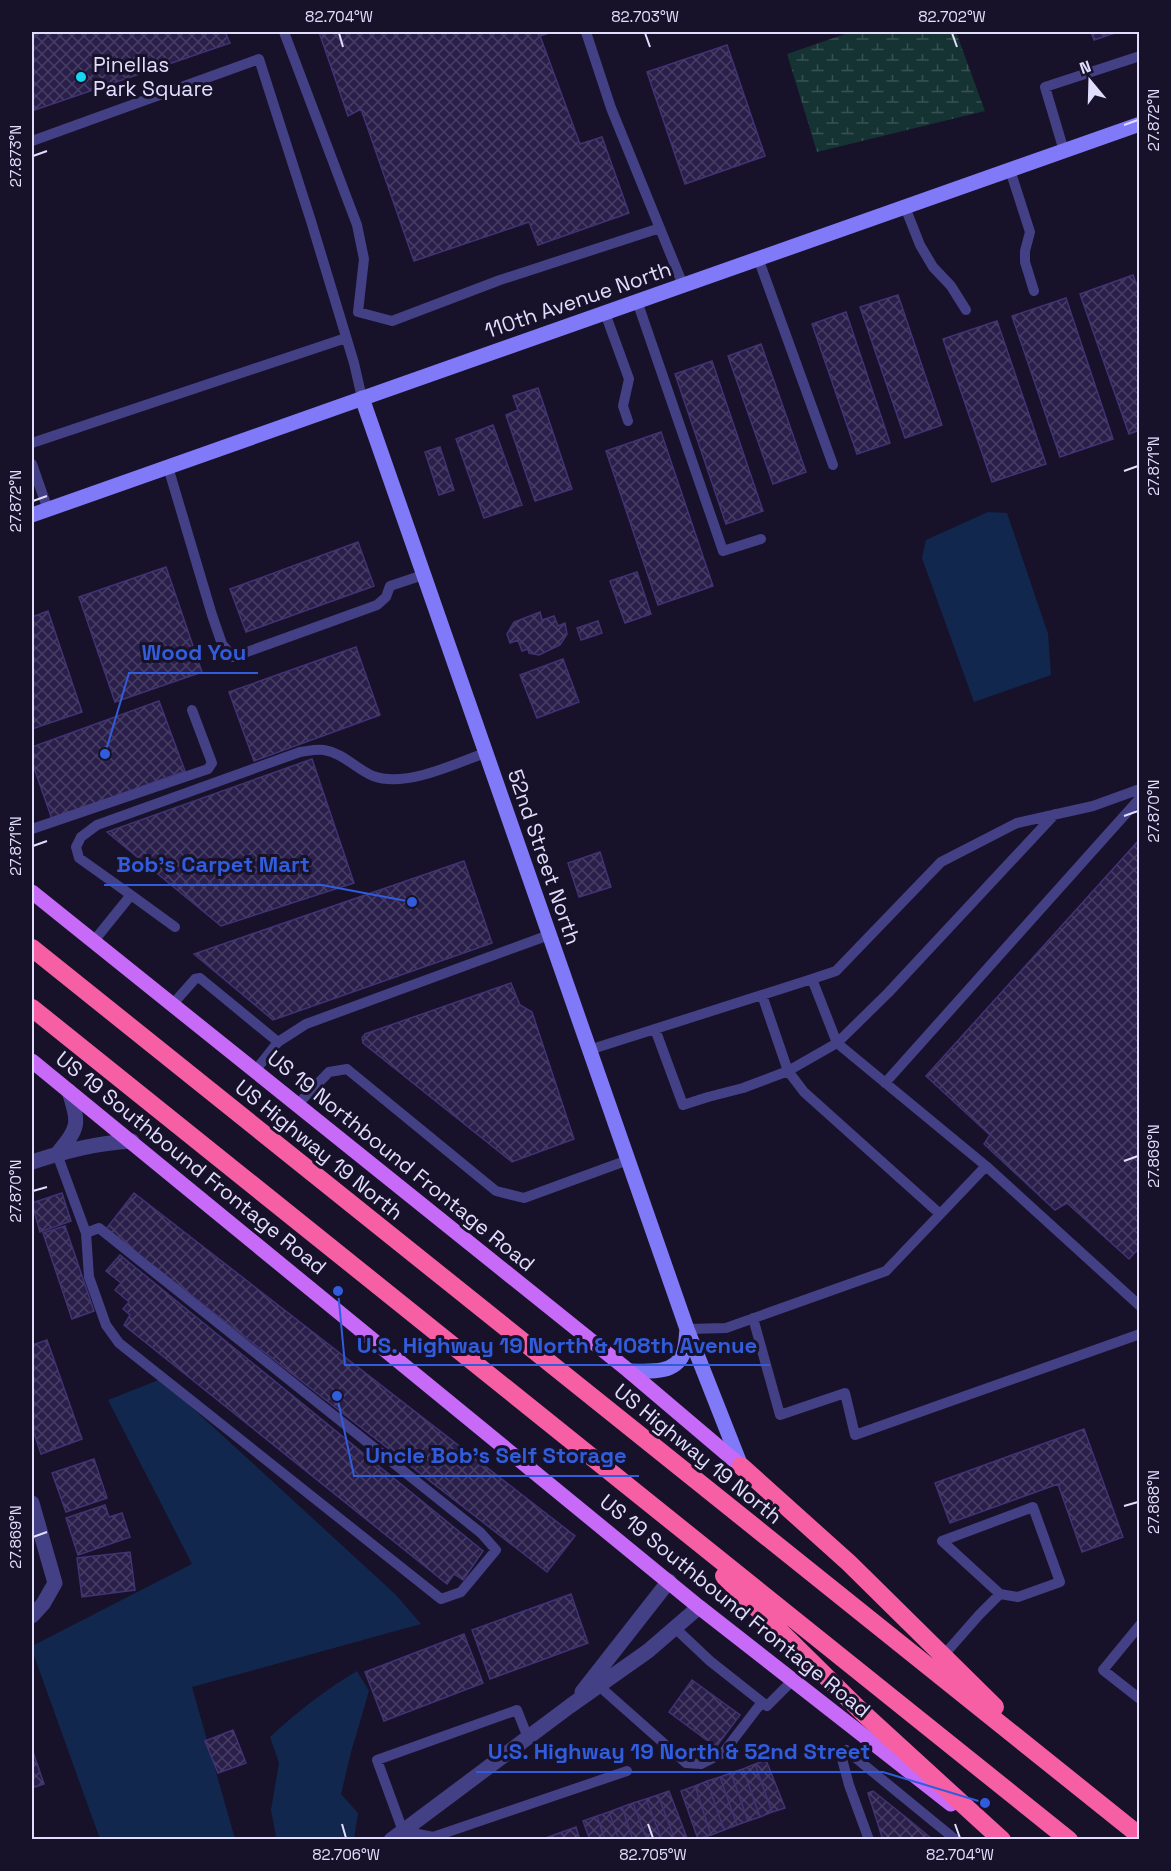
<svg xmlns="http://www.w3.org/2000/svg" width="1171" height="1871" viewBox="0 0 1171 1871" font-family="'Space Grotesk',sans-serif">
  <style>
    .wetland { fill: url(#wetland-marsh) }
    .water { fill: #12274e }
    .building { fill: url(#building-cross-hatch); stroke: #413374; stroke-width: 1.5 }
    .lines { fill: none; stroke-linecap: round; stroke-linejoin: round }
    .lane { stroke: #444086; stroke-width: 10 }
    .street { stroke: #444086; stroke-width: 15 }
    .secondary { stroke: #8079f8; stroke-width: 15 }
    .primary { stroke: #c66af7; stroke-width: 15 }
    .highway { stroke: #f65fa4; stroke-width: 18 }
    .ticks { fill: none; stroke: #e1ddfd; stroke-width: 2 }
    .poi-dot { fill: #14d7f3; stroke: #17122a; stroke-width: 2 }
    .labels { text-anchor: middle; stroke-width: 6; stroke-linejoin: round; paint-order: stroke }
    .poi-label { font-size: 21px; fill: #e1ddfd; stroke: #17122a; text-anchor: start }
    .street-label { font-size: 21px; fill: #e1ddfd; stroke: #17122a }
    .leader { fill: none; stroke: #315cdc; stroke-width: 2 }
    .callout-dot { fill: #315cdc; stroke: #17122a; stroke-width: 2 }
    .callout-label { font-size: 22px; text-anchor: middle; font-weight: bold; fill: #315cdc; stroke: #17122a; stroke-width: 6; stroke-linejoin: round; paint-order: stroke }
    .neatline { fill: none; stroke: #e1ddfd; stroke-width: 2 }
    .ticks-label { font-size: 15px; text-anchor: middle; fill: #e1ddfd }
  </style>
  <defs>
    <pattern id="wetland-marsh" width="20" height="14" patternUnits="userSpaceOnUse" patternTransform="scale(1.5)"><rect width="20" height="14" fill="#163333"/><path d="M1 5h8M5 5V1M11 12h8M15 12V8" fill="none" stroke="#385051"/></pattern>
    <pattern id="building-cross-hatch" width="8" height="8" patternUnits="userSpaceOnUse" patternTransform="scale(1.5)"><rect width="8" height="8" fill="#291f4a"/><path d="M0 0l8 8M0 8l8-8" fill="none" stroke="#483f65"/></pattern>
  </defs>
  <rect width="100%" height="100%" fill="#17122a"/>
  <path class="wetland" d="M851,32H956L985,111L817,152L787,54Z"/>
  <path class="water" d="M988,512L1007,513L1048,634L1051,675L974,702L922,558L926,540Z
    M161,1379L395,1594L421,1624L192,1687L235,1839H100L32,1650V1646L192,1564L108,1400Z
    M357,1671L369,1691L351,1752L341,1794L358,1813L354,1839L280,1840L276,1837L271,1810L279,1763L270,1737C297,1712 325,1690 357,1671Z"/>
  <path class="building" d="M38,32H225L230,43L32,111V34Z
    M319,32H552L540,36L580,144L602,137L629,213L538,245L529,222L414,261L361,109L348,116Z
    M1091,32H1118L1094,40Z
    M727,45L765,156L685,184L647,72Z
    M1133,275L1140,294V430L1129,434L1080,294Z
    M898,295L942,425L905,438L860,307Z
    M1066,298L1113,439L1060,457L1012,316Z
    M846,312L890,443L857,454L812,324Z
    M997,321L1046,464L992,482L943,339Z
    M761,344L806,472L773,484L728,356Z
    M712,361L763,511L726,524L675,374Z
    M538,388L572,489L535,501L506,415L518,410L513,396Z
    M493,425L522,505L484,518L456,439Z
    M661,432L713,586L658,605L606,451Z
    M440,447L454,490L439,495L425,452Z
    M358,542L374,586L246,632L230,589Z
    M166,567L202,672L115,702L79,597Z
    M637,572L651,614L625,623L610,581Z
    M48,611L82,712L32,729V617Z
    M540,612L542,620L554,616L558,626L565,623L567,634L560,645L539,655L529,653L528,649L522,651L518,640L510,643L507,634L514,622Z
    M598,621L602,633L581,640L577,628Z
    M356,647L380,715L254,761L229,692Z
    M563,659L579,702L537,718L520,675Z
    M159,701L185,771L52,819L32,762V747Z
    M312,759L354,883L221,926L107,832Z
    M1140,839V1247L1129,1259L1067,1203L1055,1210L984,1144L990,1135L926,1076Z
    M600,852L611,887L579,897L568,863Z
    M464,861L492,943L273,1020L194,954Z
    M511,983L520,1005L532,1012L574,1139L512,1162L363,1043L362,1038L365,1034Z
    M62,1193L71,1221L40,1232L32,1203Z
    M134,1193L575,1536L547,1572L106,1229Z
    M65,1226L94,1311L72,1319L43,1233Z
    M120,1255L483,1551L463,1580L454,1574L447,1584L124,1325L130,1315L123,1309L129,1302L115,1290L121,1283L106,1271Z
    M47,1340L82,1439L41,1454L32,1427V1345Z
    M1084,1429L1123,1537L1082,1552L1058,1484L950,1523L935,1483Z
    M94,1459L107,1498L66,1512L52,1473Z
    M105,1505L109,1517L122,1513L130,1537L78,1555L66,1518Z
    M130,1552L135,1590L82,1597L77,1558Z
    M571,1594L588,1643L490,1679L472,1630Z
    M464,1634L483,1683L384,1721L365,1672Z
    M692,1680L740,1715L716,1747L669,1712Z
    M233,1730L246,1763L218,1773L205,1741Z
    M32,1749L44,1784L32,1788Z
    M766,1760L785,1808L772,1812L755,1764Z
    M755,1764L772,1812L760,1817L743,1769Z
    M743,1769L760,1817L748,1821L731,1773Z
    M731,1773L748,1821L737,1825L720,1777Z
    M720,1777L737,1825L724,1830L707,1781Z
    M707,1781L724,1830L711,1835L695,1786Z
    M695,1786L711,1835L698,1839L681,1791Z
    M669,1791L687,1838L682,1840H675L658,1795Z
    M873,1791L908,1819L933,1840H883L868,1793Z
    M658,1795L675,1840H662L646,1799Z
    M646,1799L662,1840H647L633,1803Z
    M633,1803L647,1840H633L622,1807Z
    M622,1807L633,1840H619L609,1812Z
    M609,1812L619,1840H605L597,1816Z
    M597,1816L605,1840H590L583,1821Z
    M576,1827L580,1840H540Z"/>
  <g class="lines">
    <path class="lane" d="M284,32L357,225L364,259L358,312L392,321L500,280L660,228
      M586,32L611,108L683,285
      M32,141L259,59L311,221L354,363L362,398
      M1064,151L1045,87L1140,56
      M1010,170L1030,232L1025,251V262L1034,291
      M905,207L920,245L933,267L951,286L966,310
      M758,258L833,465
      M637,301L723,551L761,539
      M605,313L629,379L623,406L628,421
      M32,443L346,338
      M32,464L48,510
      M168,467L212,615L222,644L233,657L377,605L386,597L390,586L423,575
      M32,829L208,769L212,763L192,710
      M131,895L79,858L76,847L81,837L97,825L300,752C308,751 316,749 324,750C343,753 356,769 373,776C406,788 454,764 485,753
      M93,942L131,895L175,927
      M812,979L836,971L941,862L1017,823L1093,806L1140,789
      M762,995L788,1071L804,1092L940,1214
      M172,1005L195,979L200,978L278,1042
      M655,1029L683,1105L708,1097L743,1088L788,1071L837,1043L888,993L1055,814
      M589,1050L812,979L837,1043L986,1166L886,1271L726,1328L687,1329
      M255,1071L278,1042L306,1024L549,935
      M885,1083L1140,798
      M297,1105L329,1072L347,1069L496,1191L524,1198L628,1160
      M57,1154L86,1233L89,1277L106,1325L119,1343L441,1599L461,1592L496,1550L481,1533L99,1228L86,1233
      M986,1166L1140,1306
      M753,1318L780,1415L845,1393L855,1435L1140,1334
      M1140,1625L1103,1670L1140,1699
      M675,1628L710,1661L767,1706L793,1680
      M943,1656L979,1615L1000,1594L1018,1597L1060,1582L1033,1507L942,1541L1000,1594
      M599,1686L686,1763L701,1764L723,1753L762,1702
      M528,1738L517,1710L377,1760L403,1831L433,1837L627,1771
      M869,1840L849,1785L841,1755L846,1750L956,1840"/>
    <path class="street" d="M57,1154C80,1126 79,1125 69,1091
      M32,1162C66,1151 96,1143 132,1141
      M32,1503L55,1583L43,1604L32,1616
      M582,1692L669,1581
      M391,1840L570,1706L648,1651L699,1607"/>
    <path class="secondary" d="M362,398L687,1329L741,1466
      M32,515L1140,124
      M629,1371C647,1371 674,1375 683,1354C686,1348 686,1337 687,1329"/>
    <path class="primary" d="M32,892L629,1371L741,1466
      M32,1061L699,1607L951,1804"/>
    <path class="highway" d="M32,948L1140,1836
      M32,1008L1069,1840
      M741,1466L849,1563L995,1707
      M724,1576L864,1714L1002,1840"/>
  </g>
  <path class="ticks" d="M339,33L343,47M645,33L650,47M952,33L957,47M1124,125L1138,120M33,156L47,151M1124,471L1138,466M33,501L47,496M1124,816L1138,811M33,846L47,841M1124,1161L1138,1156M33,1191L47,1187M1124,1506L1138,1502M33,1537L47,1532M342,1824L346,1838M648,1824L653,1838M955,1824L960,1838"/>
  <circle class="poi-dot" cx="81" cy="77" r="6"/>
  <g class="labels">
    <g class="poi-label">
      <text x="93" y="72">Pinellas<tspan x="93" dy="24">Park Square</tspan></text>
    </g>
    <g class="street-label">
      <text transform="translate(578 300) rotate(-19)" y="7">110th Avenue North</text>
      <text transform="translate(544 857) rotate(71)" y="7">52nd Street North</text>
      <text transform="translate(319 1150) rotate(39)" y="7">US Highway 19 North</text>
      <text transform="translate(401 1161) rotate(39)" y="7">US 19 Northbound Frontage Road</text>
      <text transform="translate(191 1163) rotate(39)" y="7">US 19 Southbound Frontage Road</text>
      <text transform="translate(698 1454) rotate(39)" y="7">US Highway 19 North</text>
      <text transform="translate(735 1606) rotate(39)" y="7">US 19 Southbound Frontage Road</text>
    </g>
  </g>
  <path class="leader" d="M105 754L129 673H258M412 902L322 885H104M338 1291L345 1365H770M337 1396L354 1476H639M985 1803L883 1772H476"/>
  <g class="callout-dot">
    <circle cx="105" cy="754" r="6"/>
    <circle cx="412" cy="902" r="6"/>
    <circle cx="338" cy="1291" r="6"/>
    <circle cx="337" cy="1396" r="6"/>
    <circle cx="985" cy="1803" r="6"/>
  </g>
  <g class="callout-label">
    <text x="194" y="660">Wood You</text>
    <text x="213" y="872">Bob's Carpet Mart</text>
    <text x="557" y="1353">U.S. Highway 19 North &amp; 108th Avenue</text>
    <text x="496" y="1463">Uncle Bob's Self Storage</text>
    <text x="679" y="1759">U.S. Highway 19 North &amp; 52nd Street</text>
  </g>
  <rect width="1171" height="1871" fill="none" stroke="#17122a" stroke-width="66"/>
  <g transform="translate(1090 81) rotate(341)" stroke="#17122a" stroke-width="4.5" paint-order="stroke">
  <path d="M0-4.5L10 22L0 15L-10 22Z" fill="#e1ddfd"/>
  <text y="-9" font-size="16" font-weight="bold" text-anchor="middle" fill="#e1ddfd">N</text>
  </g>
  <rect x="33" y="33" width="1105" height="1805" class="neatline"/>
  <g class="ticks-label">
    <text x="339" y="22">82.704°W</text>
    <text x="645" y="22">82.703°W</text>
    <text x="952" y="22">82.702°W</text>
    <text transform="translate(1154 120) rotate(-90)" y="5">27.872°N</text>
    <text transform="translate(16 156) rotate(-90)" y="5">27.873°N</text>
    <text transform="translate(1154 466) rotate(-90)" y="5">27.871°N</text>
    <text transform="translate(16 501) rotate(-90)" y="5">27.872°N</text>
    <text transform="translate(1154 811) rotate(-90)" y="5">27.870°N</text>
    <text transform="translate(16 846) rotate(-90)" y="5">27.871°N</text>
    <text transform="translate(1154 1156) rotate(-90)" y="5">27.869°N</text>
    <text transform="translate(16 1191) rotate(-90)" y="5">27.870°N</text>
    <text transform="translate(1154 1502) rotate(-90)" y="5">27.868°N</text>
    <text transform="translate(16 1537) rotate(-90)" y="5">27.869°N</text>
    <text x="346" y="1860">82.706°W</text>
    <text x="653" y="1860">82.705°W</text>
    <text x="960" y="1860">82.704°W</text>
  </g>
</svg>
